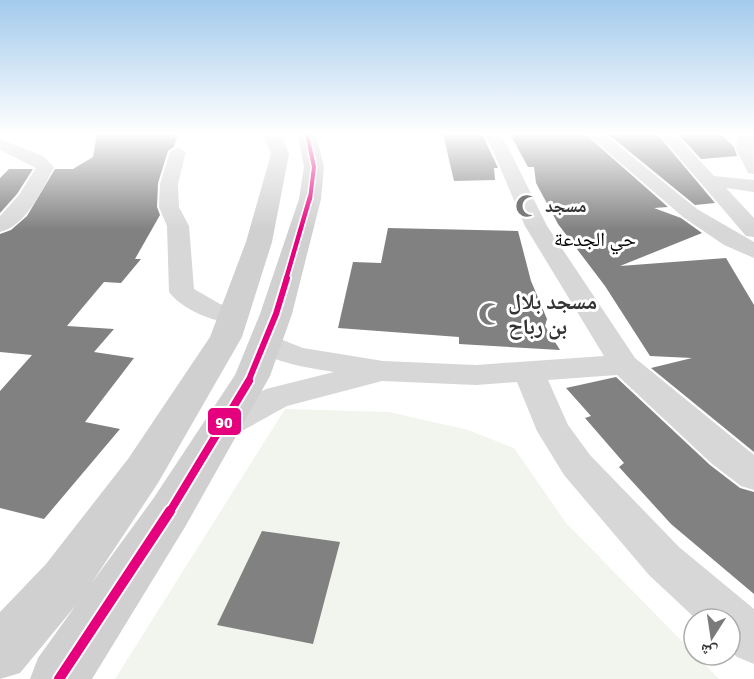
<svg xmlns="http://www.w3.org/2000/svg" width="754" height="679" viewBox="0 0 754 679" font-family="Signika,'Noto Naskh Arabic',sans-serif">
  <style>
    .green { fill: #f1f5ed }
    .building { fill: #818181 }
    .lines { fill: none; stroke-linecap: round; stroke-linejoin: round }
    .street { fill: #d7d7d7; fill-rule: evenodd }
    .secondary { fill: #d0d0d0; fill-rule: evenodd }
    .bus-1-far4-casing { stroke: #fff; stroke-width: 7 }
    .bus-1-far3-casing { stroke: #fff; stroke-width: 8 }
    .bus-1-far2-casing { stroke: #fff; stroke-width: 10 }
    .bus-1-far1-casing { stroke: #fff; stroke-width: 12 }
    .bus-1-casing { stroke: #fff; stroke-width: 14 }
    .bus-1-far4 { stroke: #e5007d; stroke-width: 4 }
    .bus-1-far3 { stroke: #e5007d; stroke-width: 4.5 }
    .bus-1-far2 { stroke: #e5007d; stroke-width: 6 }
    .bus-1-far1 { stroke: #e5007d; stroke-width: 8 }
    .bus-1 { stroke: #e5007d; stroke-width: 10 }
    .labels { text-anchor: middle; stroke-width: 6; stroke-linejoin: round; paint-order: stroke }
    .far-poi-label { font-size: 18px; font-weight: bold; fill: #333; stroke: #fff; text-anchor: start }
    .far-neighbourhood-label { font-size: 20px; fill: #000; stroke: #fff }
    .poi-label { font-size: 22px; font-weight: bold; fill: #333; stroke: #fff; text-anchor: start }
    .line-badge { stroke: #fff; stroke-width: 2 }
    .badge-label { font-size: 16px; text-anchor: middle; font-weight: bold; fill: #fff }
  </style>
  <rect width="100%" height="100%" fill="#fff"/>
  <path class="green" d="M285,409L389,412L468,430L514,448L566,523L719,679H115Z"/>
  <path class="building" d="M97,134H178L174,147L168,151L158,183L157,207L160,215L135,259H141L121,283L104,282L67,326L114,329L94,352L134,358L85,422L120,429L44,519L0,508V391L32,355L0,352V234L11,230L27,216L55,169H73L93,157Z
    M443,134H482L498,168H494L495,180L454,181Z
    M510,134H585L668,207L654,208L681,218L702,233L620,266L726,258L754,305V452L651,368L692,358L650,356L605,286L558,224L536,183L534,167H528Z
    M608,134H657L715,203L695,205Z
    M678,134H721L734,147L737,156L701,159Z
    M9,169H33L17,194L0,213V178Z
    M388,228L518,231L531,281L547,319L545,326L560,350L459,344V337L338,328L353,262L381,263Z
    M616,377L710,465L740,488L754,492V594L671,524L619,467L624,463L585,418L591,416L566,388Z
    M262,531L340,542L313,644L217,625Z"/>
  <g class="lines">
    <path class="street" d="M484,134H499L506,143L547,226L635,358L754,455V490L741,486L711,463L617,375L548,380L568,425L590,455L679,547L754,609V664L737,657L730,651V619H696L649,575L564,475L537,431L517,382L476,385L382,381L287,406L231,437L219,441L207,437L202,428L207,419L266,389L334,372C311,368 265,363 251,342L255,336L265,333L303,348L383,361L476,365L604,356L525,226L490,144Z
      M587,134H604L697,209L754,242V258L724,245L683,217Z
      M659,134H675L714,176L754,180V192L726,188L754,218V237L746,236Z
      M738,134H753L754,174L748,173L736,149Z
      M0,139L43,156L54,167C43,189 26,226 0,232V216L19,195L36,168L0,150Z
      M178,147L186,152L178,184L179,207L189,226L194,289L220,304L244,310L247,316L244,322C222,327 182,310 169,292L167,226L159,207L160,184L170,152Z"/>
    <path class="secondary" d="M263,134H281L289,154L272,242L242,337L158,483L91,584L153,499L235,375L260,314L299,199L304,167L298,134H316L324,167L321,199L292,314L270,376L185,527L92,679H30L38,658L76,605L20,673L0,679V612L46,564L128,459L210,337L246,242L271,154Z"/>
    <g class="bus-1-far4-casing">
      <path id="bus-1-far4" d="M307,134L314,167L310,199"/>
    </g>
    <g class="bus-1-far3-casing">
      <path id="bus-1-far3" d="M286,279L310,197"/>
    </g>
    <g class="bus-1-far2-casing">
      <path id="bus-1-far2" d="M248,382L276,314L287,278"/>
    </g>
    <g class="bus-1-far1-casing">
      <path id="bus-1-far1" d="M169,513L249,381"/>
    </g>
    <g class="bus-1-casing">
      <path id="bus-1" d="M59,679L170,511"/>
    </g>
    <use href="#bus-1-far4" class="bus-1-far4"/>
    <use href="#bus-1-far3" class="bus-1-far3"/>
    <use href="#bus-1-far2" class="bus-1-far2"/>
    <use href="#bus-1-far1" class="bus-1-far1"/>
    <use href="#bus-1" class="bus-1"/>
  </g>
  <linearGradient id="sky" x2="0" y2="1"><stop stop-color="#a3caec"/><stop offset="0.58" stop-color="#fff"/><stop offset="1" stop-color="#fff" stop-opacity="0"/></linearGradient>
  <rect width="754" height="230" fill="url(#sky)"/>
  <defs>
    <g id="mosque-bare" transform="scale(1.8)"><path d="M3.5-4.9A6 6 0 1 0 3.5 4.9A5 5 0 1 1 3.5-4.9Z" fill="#7a7a7a" stroke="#fff" stroke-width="2.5" paint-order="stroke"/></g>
  </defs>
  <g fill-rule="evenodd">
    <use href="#mosque-bare" x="527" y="206"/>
    <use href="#mosque-bare" x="490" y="314"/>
  </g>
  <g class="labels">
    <g class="far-poi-label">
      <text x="545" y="212">مسجد</text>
    </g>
    <g class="far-neighbourhood-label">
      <text x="595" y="246">حي الجدعة</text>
    </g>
    <g class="poi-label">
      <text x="508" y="309">مسجد بلال<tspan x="508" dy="25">بن رباح</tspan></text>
    </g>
  </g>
  <rect class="line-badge" x="207" y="407" width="35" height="29" rx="6" fill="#e5007d"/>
  <g class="badge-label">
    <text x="224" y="428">90</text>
  </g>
  <g transform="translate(712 637) rotate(192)"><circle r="28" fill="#ffffff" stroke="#adadad" stroke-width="1.5"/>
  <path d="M0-4.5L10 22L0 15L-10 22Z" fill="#7a7a7a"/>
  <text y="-9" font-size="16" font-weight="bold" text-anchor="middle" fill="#333333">ش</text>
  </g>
</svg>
